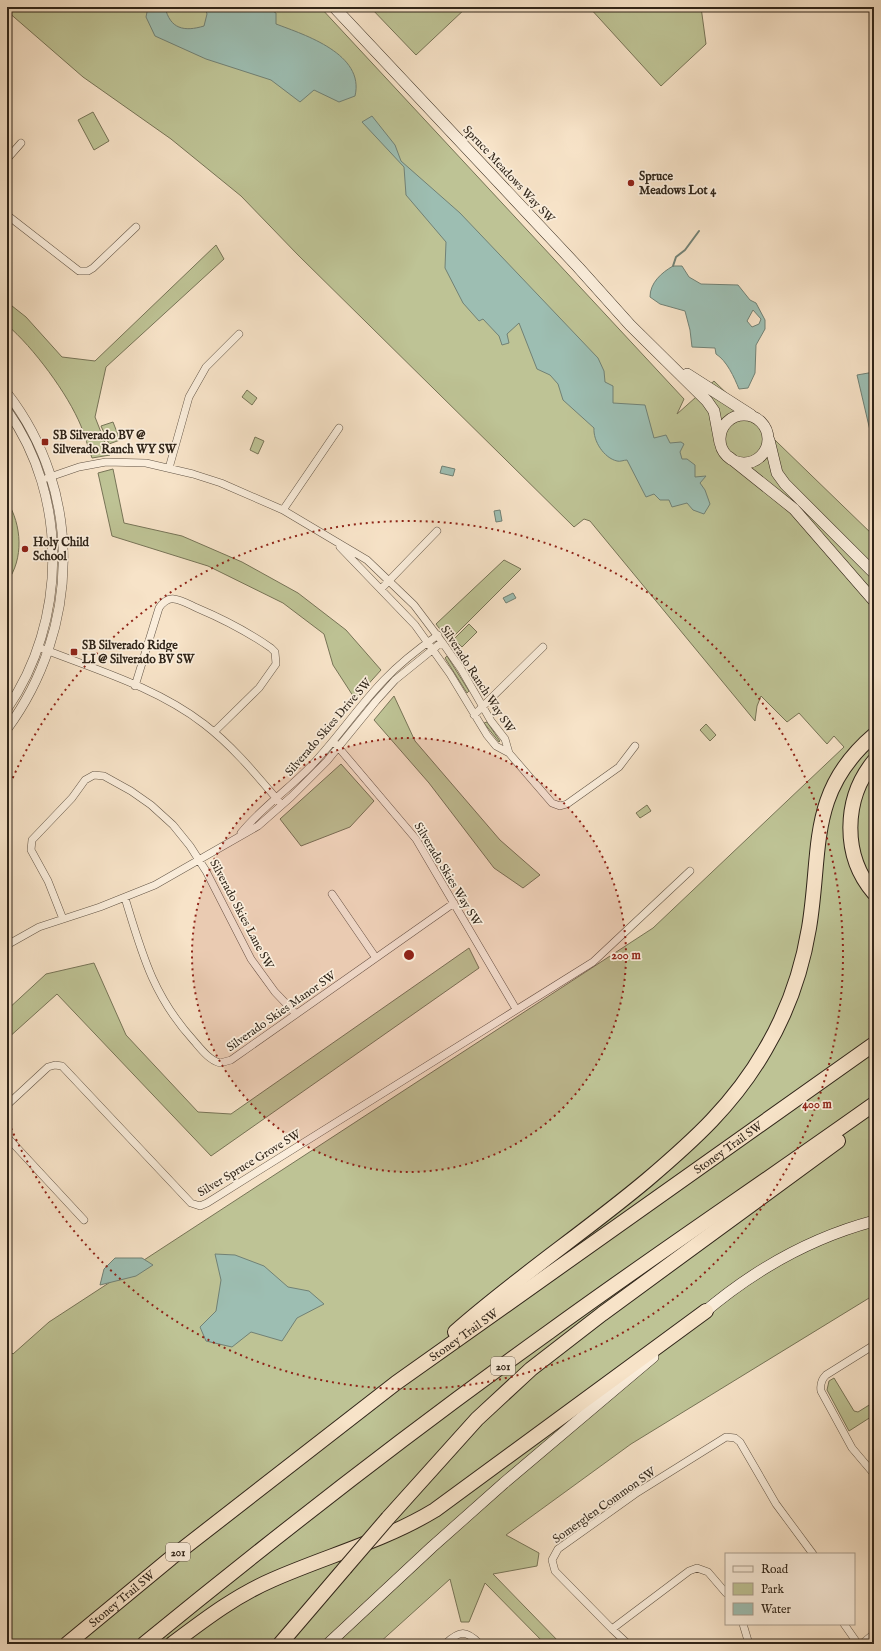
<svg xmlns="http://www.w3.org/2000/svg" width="881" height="1651" viewBox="0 0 881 1651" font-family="'IM FELL English',serif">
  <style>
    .green { fill: #bec395; stroke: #777457 }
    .water { fill: #9dbeb2; stroke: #718175; fill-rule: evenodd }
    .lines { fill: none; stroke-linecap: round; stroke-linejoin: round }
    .stream { stroke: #718175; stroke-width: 2 }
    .minor-casing { stroke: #625445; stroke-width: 8 }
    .tertiary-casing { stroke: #625445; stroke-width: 10 }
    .secondary-casing { stroke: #302519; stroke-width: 12 }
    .motorway-casing { stroke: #302519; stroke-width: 16 }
    .minor { stroke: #faeddb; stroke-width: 7 }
    .tertiary { stroke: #faeddb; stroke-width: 9 }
    .secondary { stroke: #faeddb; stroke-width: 11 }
    .motorway { stroke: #f7e3c8; stroke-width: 14 }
    .motorway-bridge-casing { stroke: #302519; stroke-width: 16; stroke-linecap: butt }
    .motorway-bridge { stroke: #f7e3c8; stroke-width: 14 }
    .ring { fill: none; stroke: #8f2418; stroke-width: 2; stroke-dasharray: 2 4 }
    .poi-dot { fill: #8f2418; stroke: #faeddb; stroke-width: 1.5 }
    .labels { text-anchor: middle; stroke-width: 3.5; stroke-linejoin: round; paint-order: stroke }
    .shield { fill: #faeddb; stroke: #6d6153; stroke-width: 1 }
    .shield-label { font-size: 11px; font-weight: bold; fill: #302519 }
    .street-label { font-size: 12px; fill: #302519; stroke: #faeddb }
    .poi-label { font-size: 12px; font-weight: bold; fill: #302519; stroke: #faeddb; text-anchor: start }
    .centre { fill: #8f2418; stroke: #faeddb; stroke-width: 2 }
    .ring-label { font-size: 12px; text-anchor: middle; font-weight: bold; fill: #8f2418; stroke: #faeddb; stroke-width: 3.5; stroke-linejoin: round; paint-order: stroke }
  </style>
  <rect width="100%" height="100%" fill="#f7e3c8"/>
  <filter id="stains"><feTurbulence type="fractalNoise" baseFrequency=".005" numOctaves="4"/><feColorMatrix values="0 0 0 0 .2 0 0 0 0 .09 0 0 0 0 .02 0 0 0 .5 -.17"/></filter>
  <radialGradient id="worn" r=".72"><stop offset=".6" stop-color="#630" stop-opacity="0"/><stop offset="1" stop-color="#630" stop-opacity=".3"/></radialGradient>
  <path class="green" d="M7,7H320L684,399L677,414L714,381L874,536V1295L631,1444L506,1535L539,1553L537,1566L493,1574L561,1644H545L485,1583L469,1622H461L450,1579L378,1644H7V1348L13,1354L49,1322L653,928L844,747L834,736L827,744L799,713L787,722L761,696L757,706L755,721L590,521L584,519L574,527L298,255L241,196L171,139L83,77L7,11Z
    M370,7H467L416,55Z
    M589,7H701L706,44L661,86Z
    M93,112L109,141L94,150L78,120Z
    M216,245L224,259L106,367L95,417L110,455L92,458C88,447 85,436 81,426C68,394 33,347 7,325V302L26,317L62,357L95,361Z
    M247,390L257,398L252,405L242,397Z
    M113,422L120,440L109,444L101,426Z
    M255,437L264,441L258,454L250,450Z
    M113,469L124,523L182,536L242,562L298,593L346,630L381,670L355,699L333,665L324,634L283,603L208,566L112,536L98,473Z
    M7,501C22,525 24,559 7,582Z
    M504,560L521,569L449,641L436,624Z
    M469,624L477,632L462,647L454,639Z
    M447,656L469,691L467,693L445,658Z
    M394,696L415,741L500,840L540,875L523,888L494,868L429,783L374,720Z
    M487,722L500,741L499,742L484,723Z
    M706,724L716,735L710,741L700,730Z
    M341,764L374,801L350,827L301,846L280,819Z
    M647,805L651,811L640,818L636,813Z
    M469,948L479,968L211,1156L57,994L7,1039V1010L46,974L94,963L126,1035L198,1112L231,1114Z
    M834,1378L854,1411L858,1412L874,1402V1415L849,1431L827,1390L829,1381Z"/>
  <path class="water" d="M148,7H165C170,29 184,32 204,26L207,14L205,7H266L276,13V24C305,35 365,54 355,96L339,102L314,90L300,102L271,80L206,59L155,36L146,17Z
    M372,116L395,145L401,161L460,213L598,358L604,371L605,382L613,386V403L645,405L654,438L666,435L670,443L681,442L684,444L680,452L682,459H687L695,465V477L706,476L700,483L705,490L710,504L704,514L693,510L687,503L672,507L669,500H660L654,494L646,497L627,460C624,460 620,462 617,461C604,458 593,441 594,428L563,400L558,384L550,375L537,369L519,323L507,334L509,343L502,345L499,336L483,319L479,321L463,303L445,268L446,242L406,195L404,167L362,122Z
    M673,266H682L689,277L701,284L738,285L750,300L756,303L765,320V329L756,345L755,373L748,388L739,389C734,377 727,361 716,354L715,348L692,347L690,330L685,311L660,304L650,297C650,283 661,273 673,266ZM753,310L761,319L759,324L752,327L747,321Z
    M874,372V437L872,439L857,375Z
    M442,466L455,469L453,476L440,473Z
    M500,510L502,521L496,522L494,511Z
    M513,593L516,598L506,603L503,598Z
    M215,1254L235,1255L264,1266L288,1287L309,1291L324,1304L297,1318L282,1341L251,1332L232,1347L206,1341L200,1327L216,1311L221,1280Z
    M115,1258H142L153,1265L136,1276L100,1285L104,1269Z"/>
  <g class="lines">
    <path class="stream" d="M145,7L147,10
      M673,266L676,257L685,250L699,231"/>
    <g class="minor-casing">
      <path id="minor" d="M7,159L21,143
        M7,215L79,271H88L93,268L136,227
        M169,468L189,397L206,367L239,334
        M47,478L79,467L106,462L146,463L193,474L221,483L283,510L367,560L414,605L442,642L461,669L491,721L505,739L509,753
        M283,510L339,428
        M340,547L415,625L450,674L487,735L496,746L509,753L552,803L560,806L567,804L619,767L635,746
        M381,589L437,531
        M38,647C94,669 156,687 204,724C234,747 258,777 282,805
        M135,686L159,608C162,603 168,598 174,599C182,600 190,605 197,608C223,619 248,632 271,648L275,652L276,664L259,688L214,732
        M474,715L543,647
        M333,741L416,839L516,1009
        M241,833C261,808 289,789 311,766C337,739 358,707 384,680C400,663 418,649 438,635
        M332,894L376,958
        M125,898C142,954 153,996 194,1041C201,1049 209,1060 220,1063L231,1060L454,903
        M63,919L48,881L31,850L32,840L72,798L85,780L94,775L104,776L131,791L151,805L173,825L190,846L206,871L251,959L275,992L296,1014
        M7,945L39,927L100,907L155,885L258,826L291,797L327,761L376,701L395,680L442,642
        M7,1105L48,1067L55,1065L62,1066L191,1203L200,1206L207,1203L593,962L690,871
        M7,1137L84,1220
        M874,1345L826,1375C821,1380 820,1385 821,1391L852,1448L874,1474
        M726,1593L708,1572L697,1568L689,1571L612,1629L555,1571L552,1560L558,1549L638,1492L726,1437L735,1438L740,1442L776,1504L813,1554
        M743,1624L749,1644
        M844,1624L858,1644
        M612,1629L628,1644
        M445,1644C460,1630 466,1630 480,1644"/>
    </g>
    <g class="tertiary-casing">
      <path id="tertiary" d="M7,393C84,492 80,630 7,729
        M7,410C69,497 67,622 7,709
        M863,1644L874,1635"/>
    </g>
    <g class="secondary-casing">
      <path id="secondary" d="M334,7L578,267L630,325L707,401L714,411L720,443
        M687,374L751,415
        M720 439a24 24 0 1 1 48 0a24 24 0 1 1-48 0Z
        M769,440L777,473L785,484L874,573
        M729,457L794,509L874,601
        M701,1315C751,1272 810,1238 874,1221
        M328,1644L432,1547L504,1483L653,1357"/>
    </g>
    <g class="motorway-casing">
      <g id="motorway">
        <path d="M874,761C843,799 842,856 874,893"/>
        <path d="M455,1332C516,1278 585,1232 647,1180C694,1140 734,1104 765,1050C787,1013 802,970 809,928C822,850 807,792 874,735"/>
        <path d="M388,1518L477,1419L531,1369L602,1314L838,1141"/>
        <path id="s1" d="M67,1644L171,1558L396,1383L874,1044"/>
        <path d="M144,1644C276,1536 411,1431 549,1332C656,1254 766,1181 874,1104"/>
        <path d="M172,1644C204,1620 235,1596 272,1580C326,1556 384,1541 435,1510L706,1311"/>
        <path d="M280,1644L345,1568"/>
      </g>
    </g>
    <use href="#minor" class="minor"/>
    <use href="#tertiary" class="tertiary"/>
    <use href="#secondary" class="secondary"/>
    <use href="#motorway" class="motorway"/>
    <g class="motorway-bridge-casing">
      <path id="motorway-bridge" d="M345,1568L388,1518"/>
    </g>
    <use href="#motorway-bridge" class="motorway-bridge"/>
  </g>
  <circle cx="409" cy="955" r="217" fill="#8f2418" fill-opacity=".12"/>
  <g class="ring">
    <circle cx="409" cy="955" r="217"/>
    <path d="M8 789A434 434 0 1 1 8 1121"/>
  </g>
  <g class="poi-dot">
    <circle cx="631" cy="183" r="4"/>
    <rect x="41" y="438" width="8" height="8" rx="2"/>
    <circle cx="25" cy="549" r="4"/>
    <rect x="70" y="648" width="8" height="8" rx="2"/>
  </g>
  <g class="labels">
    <g class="shield">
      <rect x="491" y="1357" width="24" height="18" rx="3"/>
      <rect x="166" y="1543" width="24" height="18" rx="3"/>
    </g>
    <g class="shield-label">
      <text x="503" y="1370">201</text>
      <text x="178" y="1556">201</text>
    </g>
    <g class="street-label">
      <text transform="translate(509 174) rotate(47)" y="4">Spruce Meadows Way SW</text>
      <text transform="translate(478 679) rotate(57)" y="4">Silverado Ranch Way SW</text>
      <text transform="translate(328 727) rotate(-49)" y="4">Silverado Skies Drive SW</text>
      <text transform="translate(448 874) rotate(59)" y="4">Silverado Skies Way SW</text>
      <text transform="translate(242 914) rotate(62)" y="4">Silverado Skies Lane SW</text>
      <text transform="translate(281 1011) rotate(-35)" y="4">Silverado Skies Manor SW</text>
      <text dy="4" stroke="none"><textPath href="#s1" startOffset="827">Stoney Trail SW</textPath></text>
      <text transform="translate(249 1163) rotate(-31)" y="4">Silver Spruce Grove SW</text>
      <text dy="4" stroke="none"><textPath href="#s1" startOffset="503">Stoney Trail SW</textPath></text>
      <text transform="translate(604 1505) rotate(-35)" y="4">Somerglen Common SW</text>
      <text dy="4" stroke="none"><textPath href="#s1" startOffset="71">Stoney Trail SW</textPath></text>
    </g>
    <g class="poi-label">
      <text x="639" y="180">Spruce<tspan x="639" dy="14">Meadows Lot 4</tspan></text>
      <text x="53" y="439">SB Silverado BV @<tspan x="53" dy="14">Silverado Ranch WY SW</tspan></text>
      <text x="33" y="546">Holy Child<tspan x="33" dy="14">School</tspan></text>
      <text x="82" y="649">SB Silverado Ridge<tspan x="82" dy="14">LI @ Silverado BV SW</tspan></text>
    </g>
  </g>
  <circle cx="409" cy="955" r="6" class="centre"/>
  <g class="ring-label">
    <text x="626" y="959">200 m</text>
    <text x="817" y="1108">400 m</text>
  </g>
  <rect width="881" height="1651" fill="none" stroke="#f7e3c8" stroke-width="24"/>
  <rect x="8" y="8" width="865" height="1635" fill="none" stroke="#302519" stroke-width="2"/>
  <rect x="12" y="12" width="857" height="1627" fill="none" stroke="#302519"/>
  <rect x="725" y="1553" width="130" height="72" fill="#faeddb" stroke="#a99d8d"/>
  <rect x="733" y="1566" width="20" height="6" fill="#faeddb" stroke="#a99d8d"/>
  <text x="761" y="1573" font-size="12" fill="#302519">Road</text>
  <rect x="733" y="1583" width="20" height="12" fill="#bec395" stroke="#a99d8d"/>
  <text x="761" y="1593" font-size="12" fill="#302519">Park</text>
  <rect x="733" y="1603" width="20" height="12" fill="#9dbeb2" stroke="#a99d8d"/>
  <text x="761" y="1613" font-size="12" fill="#302519">Water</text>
  <rect width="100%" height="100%" filter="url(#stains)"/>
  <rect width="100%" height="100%" fill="url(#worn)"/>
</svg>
